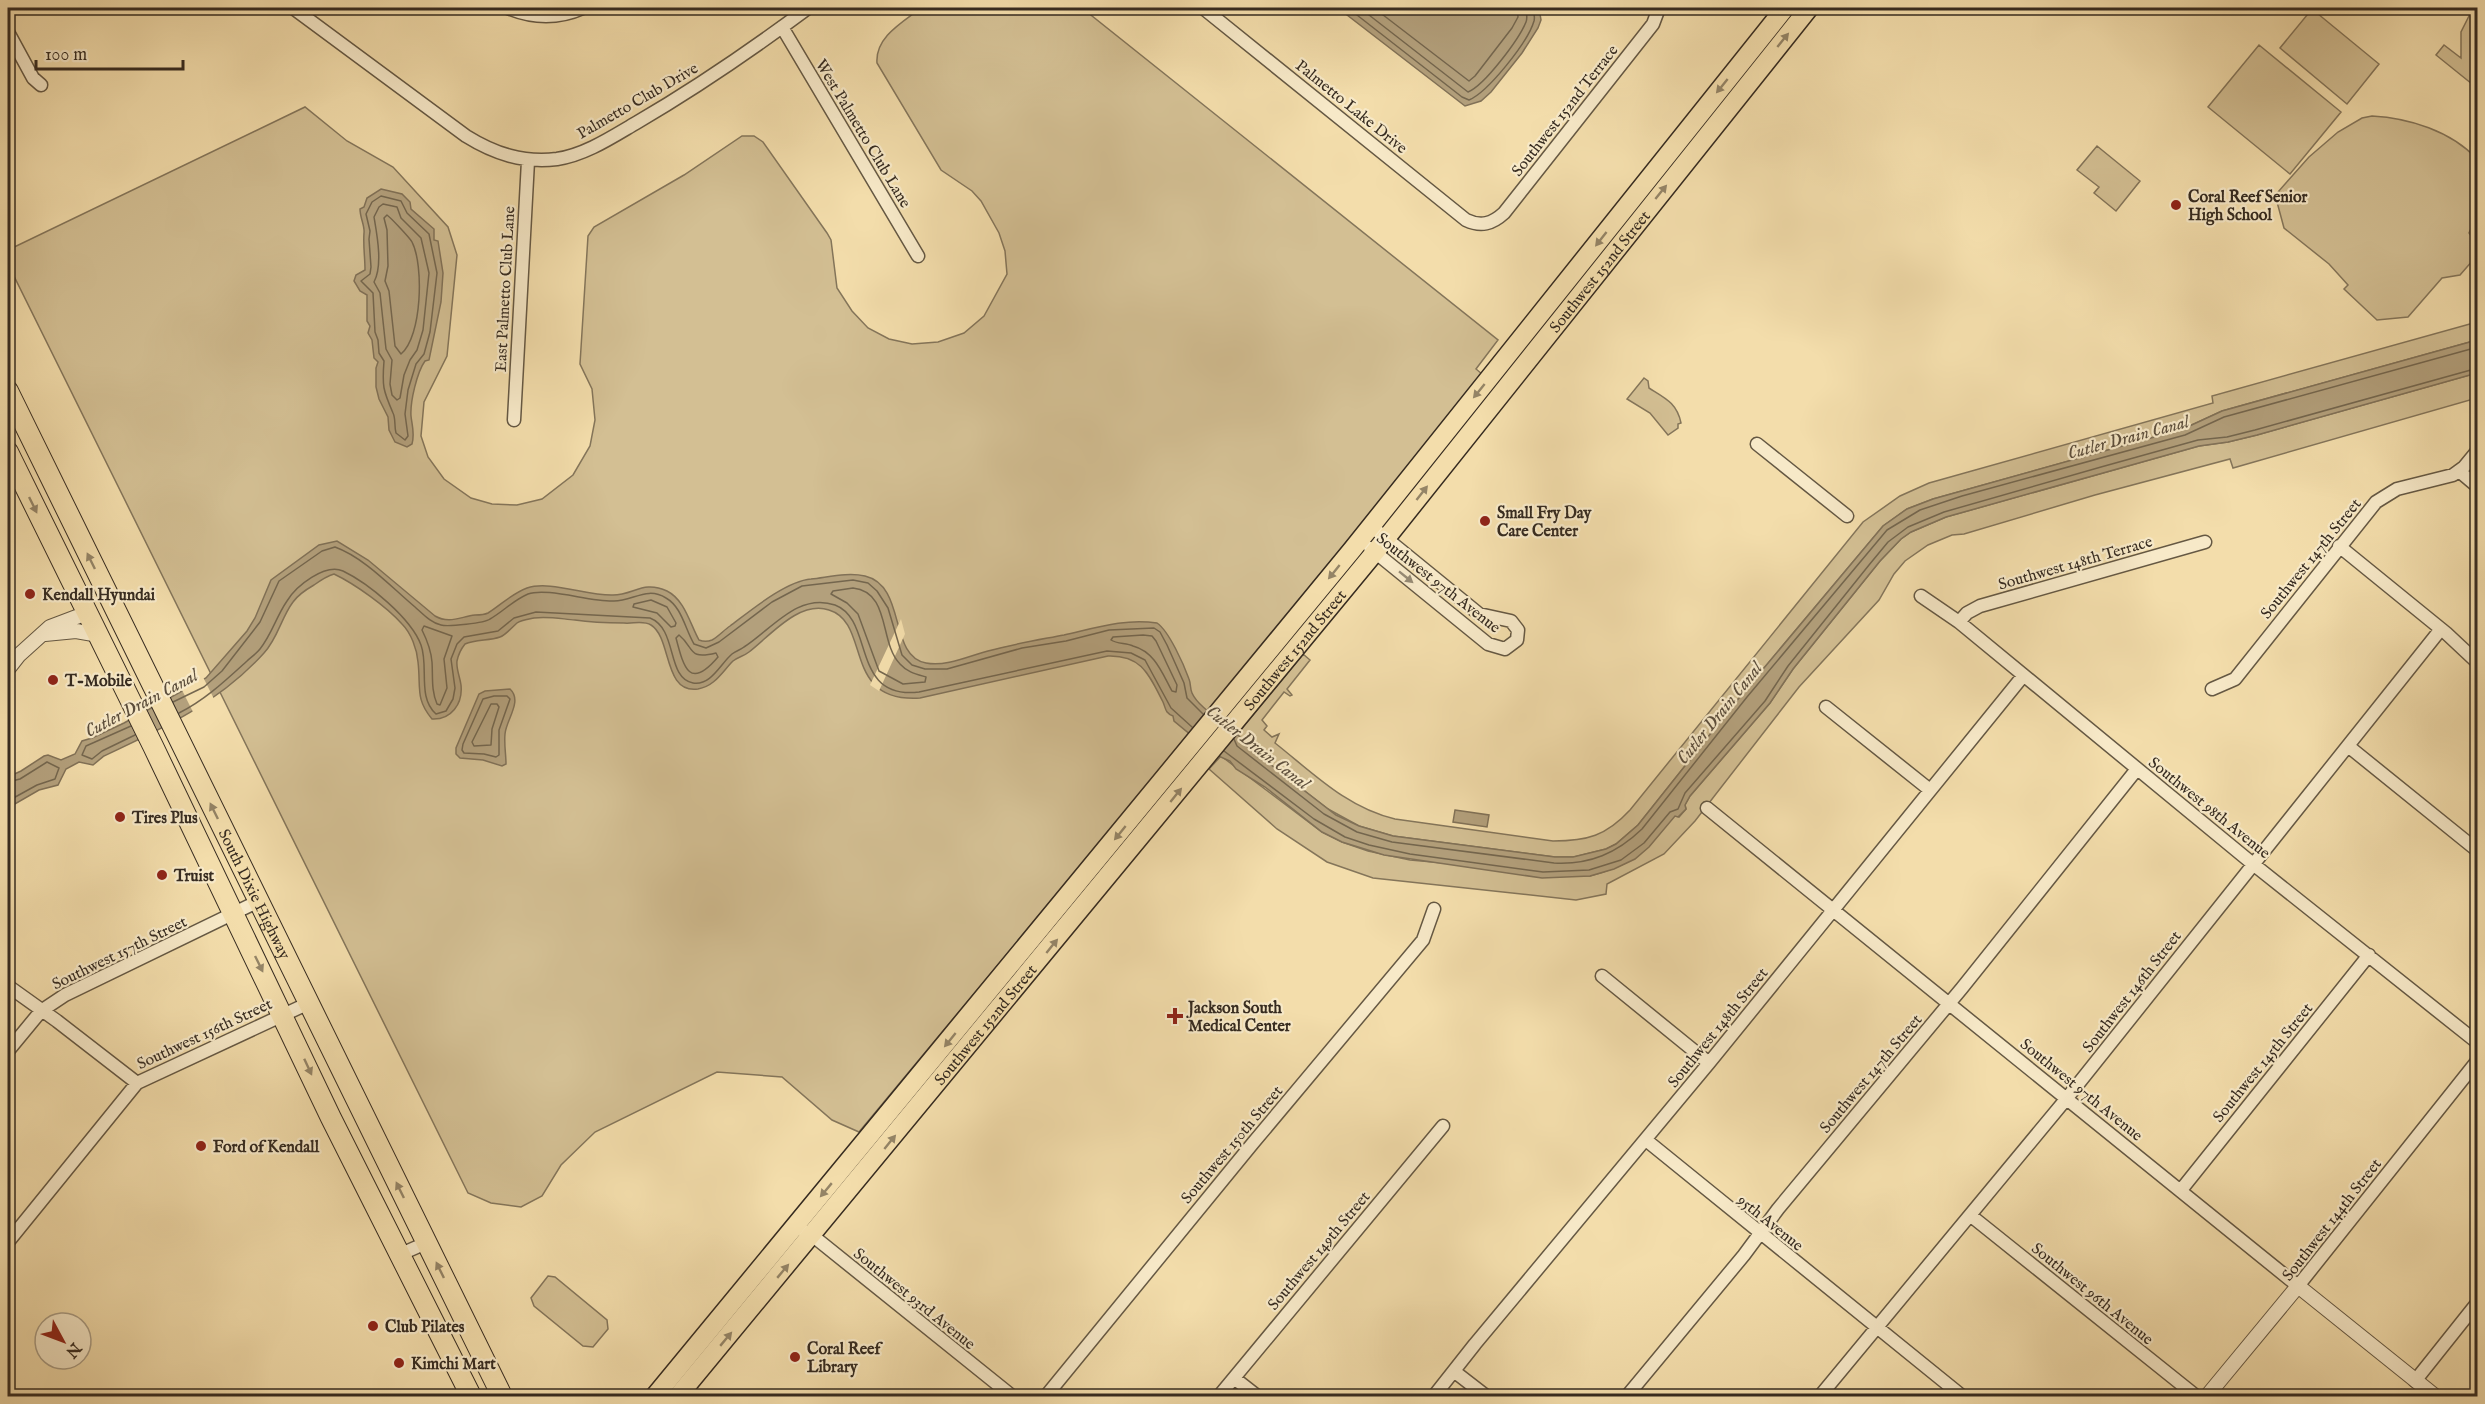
<svg xmlns="http://www.w3.org/2000/svg" width="2485" height="1404" viewBox="0 0 2485 1404" font-family="'IM FELL English',serif">
  <style>
    .green { fill: #d3bf93; stroke: #84755a; stroke-width: 1.5 }
    .water { fill: #b3a07c; stroke: #817157; stroke-width: 1.5 }
    .pier { fill: #f3ddab }
    .lines { fill: none; stroke-linecap: round; stroke-linejoin: round }
    .shore { stroke: #74664e; stroke-width: 1.5 }
    .minor-casing { stroke: #655843; stroke-width: 15 }
    .tertiary-casing { stroke: #655843; stroke-width: 16 }
    .primary-casing { stroke: #362b20; stroke-width: 21 }
    .trunk-casing { stroke: #362b20; stroke-width: 22 }
    .minor { stroke: #f7e9c8; stroke-width: 12 }
    .tertiary { stroke: #f7e9c8; stroke-width: 14 }
    .primary { stroke: #f3ddab; stroke-width: 18 }
    .trunk { stroke: #f3ddab; stroke-width: 20 }
    .oneway { fill: #948466 }
    .oneway2 { fill: #968a74 }
    .poi-dot { fill: #8f2418; stroke: #f7e9c8; stroke-width: 2 }
    .labels { text-anchor: middle; stroke-width: 4.5; stroke-linejoin: round; paint-order: stroke }
    .street-label { font-size: 16px; fill: #362b20; stroke: #f7e9c8 }
    .poi-label { font-size: 16px; font-weight: bold; fill: #362b20; stroke: #f7e9c8; text-anchor: start }
    .water-label { font-size: 18px; font-style: italic; fill: #5c4e3c; stroke: #f7e9c8 }
  </style>
  <rect width="100%" height="100%" fill="#f3ddab"/>
  <filter id="stains"><feTurbulence type="fractalNoise" baseFrequency=".00333" numOctaves="4"/><feColorMatrix values="0 0 0 0 .2 0 0 0 0 .09 0 0 0 0 .02 0 0 0 .5 -.17"/></filter>
  <radialGradient id="worn" r=".72"><stop offset=".6" stop-color="#630" stop-opacity="0"/><stop offset="1" stop-color="#630" stop-opacity=".3"/></radialGradient>
  <path class="green" d="M921,8H1082L1498,340L1476,369L1482,374L1263,646L859,1132L832,1120L782,1077L717,1072L595,1132L561,1165L542,1196L521,1207L491,1203L468,1193L8,264V250L305,107L347,141L393,167L448,227L457,255L447,356L424,402L421,436L428,457L444,479L471,498L492,504L517,505L542,499L573,475L590,446L595,420L592,389L580,364L588,236L594,227L684,175L742,136H754L763,142L827,233L831,240L837,288L852,311L868,328L889,339L912,344L938,342L964,333L984,316L1007,274L1005,251L999,233L981,201L972,191L941,170L877,63C875,37 903,22 921,8Z
    M2473,8H2477V24L2472,42L2477,66V88L2436,55L2444,45L2461,58V32Z
    M2312,9L2379,64L2347,104L2280,48Z
    M2259,45L2341,112L2290,174L2208,107Z
    M2372,116C2409,118 2451,131 2477,159V216L2469,233L2477,244L2474,259L2460,275L2442,278L2408,317L2377,320L2344,289L2348,285L2329,264L2284,228L2277,202L2278,192L2309,157L2338,132L2362,118Z
    M2097,146L2140,181L2116,211L2094,193L2099,187L2077,170Z
    M2477,322V340L2222,411L2183,429L1933,499L1907,509L1883,526L1743,693L1638,825L1616,844L1606,849L1574,857H1555L1393,836L1359,826L1328,809L1240,741L1238,735L1243,727L1303,654L1310,660L1287,689L1292,695L1290,696L1284,692L1262,720L1267,726L1264,730L1272,737L1279,734L1275,743C1313,773 1347,808 1395,819L1553,841C1587,841 1606,836 1630,810L1863,522L1900,496L1929,483L2213,403L2212,396Z
    M2477,373V398L2233,468L2230,459L2095,495L1964,534L1952,535L1928,545L1905,561L1894,574L1879,600L1799,687L1695,821L1664,854L1607,884L1606,894L1576,900L1373,878L1327,862L1277,829L1209,769L1221,756L1322,832L1342,842L1368,851L1410,860L1590,876C1639,863 1643,851 1675,815L1679,817L1686,809L1685,805L1690,796L1770,703L1793,669L1880,561L1901,539L1911,532L1946,517L2103,473L2199,446L2228,442L2257,435Z
    M1644,378L1648,381L1649,388C1665,398 1677,403 1681,423L1678,424V428L1668,435L1650,413L1627,399Z
    M548,1276L555,1277L607,1320L608,1329L593,1347L583,1346L534,1306L531,1298Z"/>
  <path class="water" d="M1338,8H1539L1541,20L1538,28L1522,53L1491,92L1481,101L1465,106Z
    M381,189L402,194L410,202L411,209L434,229V240L438,241L443,273L441,302L429,360L425,361C417,372 410,402 411,416C412,426 415,433 412,444L407,447L395,442L389,430L388,417L379,399L376,387V368L378,362L374,358L372,340L368,333L370,326L367,321V295L360,291L354,281L356,275L365,270C365,257 363,246 364,233C365,226 360,218 360,209L364,207L367,198Z
    M2477,340V373L2257,435L2228,442L2199,446L2103,473L1946,517L1911,532L1901,539L1880,561L1793,669L1770,703L1690,796L1685,805L1686,809L1678,817L1675,816L1649,847L1635,859L1614,869L1590,876L1542,878L1384,855L1342,842L1322,832L1265,787L1236,769L1230,761L1214,754L1174,721L1173,716C1165,713 1166,709 1163,702C1149,675 1142,655 1108,656L920,698C841,703 872,623 829,610C799,600 770,636 749,652C744,656 738,657 733,661C722,672 715,686 698,689C663,694 672,638 651,625C643,620 633,624 624,623C610,623 588,622 575,620C562,619 548,616 534,618C530,619 521,620 517,623C512,627 506,635 500,637C489,641 476,639 465,644C461,649 458,656 457,661C456,669 460,677 461,685C463,704 451,720 432,719C415,699 421,687 418,662C417,649 411,633 402,624C387,607 355,584 334,574C327,576 321,580 314,585C307,589 298,595 293,602C281,618 278,638 264,653C220,702 164,728 104,756L93,765L79,762L66,769L58,785L39,790L8,808V777L21,771L44,756L48,755L61,760L75,754L82,741L92,738L124,723L206,678L247,631L255,618L271,580L319,545L337,541L368,560L435,616C449,624 460,617 475,615C480,615 484,615 488,613C501,605 511,594 527,588C550,580 587,596 613,595C634,595 643,580 667,591C685,600 690,624 699,640C704,642 707,642 712,640C718,637 724,630 730,626C750,611 786,581 811,579C829,577 848,572 865,576C907,586 888,656 926,663C946,667 969,656 988,651C1013,644 1038,640 1064,635C1095,628 1125,618 1157,623C1169,631 1184,665 1189,679C1191,684 1190,689 1192,693C1199,709 1228,724 1240,737V741L1336,815L1359,826L1393,836L1555,857H1573L1606,849L1616,844L1638,825L1743,693L1883,526L1907,509L1933,499L2183,429L2222,411Z
    M510,689C523,701 506,720 505,734C504,745 506,754 506,764L502,766L483,760L460,758L456,754V748L479,694L485,691Z
    M1455,810L1489,815L1487,827L1453,822Z"/>
  <path class="pier" d="M901,619L905,634L879,691L870,685Z
    M203,677L215,701L194,714L181,688Z"/>
  <g class="lines">
    <path class="shore" d="M1348,8L1462,97L1469,100C1488,92 1528,42 1534,21C1535,17 1534,12 1533,8
      M1360,8L1468,92C1485,85 1519,39 1526,22C1528,17 1526,13 1526,8
      M1374,8L1469,81L1475,76L1512,28L1518,17L1517,8
      M381,196L401,201L407,213L429,234L437,273L430,332L424,354L416,364L408,390L405,414L408,436L405,440L396,433C394,426 396,419 393,413C383,390 382,386 384,361L379,353L378,340L375,332L373,293L361,281L370,274L371,267L369,239L370,231L366,214L372,202Z
      M383,204L397,207L401,218L421,238L429,273L423,330L417,350L410,360L404,375L400,398L397,400L392,395L390,384L392,360L386,349L380,293L374,282C383,265 377,235 374,217L379,207Z
      M387,215C390,217 410,238 412,242C424,265 422,337 401,354L395,346L389,291L385,281L388,266L387,230L384,218Z
      M853,588C891,592 879,643 900,664C907,672 916,674 926,677L925,682L903,684L879,671L858,614L847,603L831,594L833,591Z
      M651,600L667,607L676,623L675,626L671,627L657,613L633,607L634,604Z
      M424,626L452,636L444,659L447,688L440,705L437,704C431,690 433,677 432,662C431,650 427,640 422,630Z
      M679,635C695,648 687,660 716,653L718,657C690,690 684,669 676,638Z
      M1143,635L1152,636L1156,641L1177,685L1176,692L1172,691C1162,673 1155,652 1133,646C1126,643 1117,644 1111,640L1113,637Z
      M494,696H507L510,699L499,730V755L496,757L484,754L464,753L462,750L463,744L483,699Z
      M173,702L204,687L222,671L260,622L279,581L322,551L335,547C365,558 391,587 415,607C423,614 431,623 441,625C448,627 485,623 490,619C504,611 512,601 528,594C547,587 590,602 614,601C633,601 647,586 666,598C682,607 685,629 694,644L706,648L719,642L772,602L802,586L853,580L868,583L877,591L888,608L902,655L912,665L925,669H947L1022,648L1066,641L1109,630L1154,628L1160,632L1167,645L1184,683L1187,698L1203,714
      M491,704H497L499,707L492,729L491,745L474,746L472,742Z
      M179,713C205,700 225,681 247,661C251,657 256,654 260,649C272,634 276,617 287,601C296,586 325,563 343,571C368,583 411,618 421,645C429,667 417,697 436,714L446,711L453,699L455,688L451,659L457,644L464,637L498,631L514,618L536,612L650,618C678,629 666,678 693,683C711,686 721,663 732,654C736,651 740,650 744,647C771,630 798,592 835,605C875,620 850,700 919,692L1107,651L1131,653L1145,660L1171,708L1192,727
      M131,726L86,746L82,755L92,759L102,751L135,735
      M1234,739L1237,746L1324,814L1357,832L1392,842L1554,863C1590,865 1617,853 1642,829L1747,697L1887,530L1920,510L1962,496L2185,435L2224,417L2478,347
      M1224,751L1314,819L1345,837L1369,845L1410,854L1543,872L1589,870L1621,860L1644,843L1670,812L1678,809L1685,793L1765,701L1788,666L1869,565L1888,542L1908,527L1944,512L2101,467L2198,440L2227,437L2255,430L2478,368
      M8,782L20,779L47,762L59,768L55,779L37,785L8,801"/>
    <g class="minor-casing">
      <path id="minor" d="M293,8L466,136C495,154 523,163 557,159C585,155 612,137 636,123C696,88 753,49 808,8
        M508,8C532,18 558,19 583,8
        M1203,8L1466,220C1481,227 1492,224 1504,213L1653,24L1659,8
        M782,27L918,256
        M8,32L33,78L41,85
        M514,420L528,161
        M1757,444L1847,516
        M2459,471L2478,487
        M2339,546L2446,633L2478,663
        M1370,548L1488,644L1505,649L1517,640L1518,630L1511,621L1479,614L1371,526
        M1921,596L1959,622L2253,864L2478,1043
        M1959,622L1967,613L1980,606L2205,542
        M2212,689L2235,679L2376,502L2397,489L2453,475L2464,467L2478,450
        M1826,707L1930,790
        M2348,746L2478,851
        M1707,808L2298,1286L2478,1060
        M1602,976L1709,1063
        M8,986L57,1021L137,1083
        M8,1051L41,1011L65,995L259,901
        M1646,1140L1962,1396
        M2181,1190L2369,955
        M1970,1215L2196,1396
        M804,1231L813,1236L1012,1396
        M8,1242L137,1083L309,1003
        M401,1254L426,1243
        M1455,1372L1486,1396
        M1234,1378L1257,1396
        M2415,1381L2478,1302
        M1046,1396L1253,1143L1423,940L1434,909
        M1219,1396L1443,1126
        M1434,1396L1475,1344L1709,1063L2023,676
        M1627,1396L1744,1255L1778,1209L1962,988L2137,769
        M1820,1396L2067,1098L2441,629"/>
    </g>
    <g class="tertiary-casing">
      <path id="tertiary" d="M45,634L76,631L99,635
        M8,669L19,655L50,627L87,613
        M2207,1396L2298,1286L2435,1396"/>
    </g>
    <g class="primary-casing">
      <g id="primary">
        <path d="M655,1396L1352,550L1785,8"/>
        <path id="s1" d="M678,1396L1375,552L1809,8"/>
      </g>
    </g>
    <g class="trunk-casing">
      <g id="trunk">
        <path id="s2" d="M8,391L502,1396"/>
        <path d="M8,452L153,746L331,1118L471,1396"/>
      </g>
    </g>
    <use href="#minor" class="minor"/>
    <use href="#tertiary" class="tertiary"/>
    <use href="#primary" class="primary"/>
    <use href="#trunk" class="trunk"/>
  </g>
  <defs><path id="oneway-solid" d="M-6-.8H1V-3.2L6.5 0L1 3.2V.8H-6Z" transform="scale(1.5)"/></defs>
  <g class="oneway">
    <use href="#oneway-solid" transform="translate(1783 40) rotate(-51)"/>
    <use href="#oneway-solid" transform="translate(1722 86) rotate(129)"/>
    <use href="#oneway-solid" transform="translate(1661 192) rotate(-51)"/>
    <use href="#oneway-solid" transform="translate(1601 239) rotate(128)"/>
    <use href="#oneway-solid" transform="translate(1479 391) rotate(129)"/>
    <use href="#oneway-solid" transform="translate(1422 493) rotate(-52)"/>
    <use href="#oneway-solid" transform="translate(33 505) rotate(64)"/>
    <use href="#oneway-solid" transform="translate(91 561) rotate(-116)"/>
    <use href="#oneway-solid" transform="translate(1334 572) rotate(129)"/>
    <use href="#oneway-solid" transform="translate(1176 795) rotate(-51)"/>
    <use href="#oneway-solid" transform="translate(214 811) rotate(-116)"/>
    <use href="#oneway-solid" transform="translate(1120 833) rotate(129)"/>
    <use href="#oneway-solid" transform="translate(1052 946) rotate(-51)"/>
    <use href="#oneway-solid" transform="translate(259 964) rotate(64)"/>
    <use href="#oneway-solid" transform="translate(950 1040) rotate(129)"/>
    <use href="#oneway-solid" transform="translate(308 1067) rotate(65)"/>
    <use href="#oneway-solid" transform="translate(890 1142) rotate(-51)"/>
    <use href="#oneway-solid" transform="translate(400 1190) rotate(-116)"/>
    <use href="#oneway-solid" transform="translate(826 1190) rotate(130)"/>
    <use href="#oneway-solid" transform="translate(440 1270) rotate(-116)"/>
    <use href="#oneway-solid" transform="translate(783 1271) rotate(-50)"/>
    <use href="#oneway-solid" transform="translate(726 1339) rotate(-50)"/>
  </g>
  <use class="oneway2" href="#oneway-solid" transform="translate(1406 577) rotate(39)"/>
  <g class="poi-dot">
    <circle cx="2176" cy="205" r="6"/>
    <circle cx="1485" cy="521" r="6"/>
    <circle cx="30" cy="594" r="6"/>
    <circle cx="53" cy="680" r="6"/>
    <circle cx="120" cy="817" r="6"/>
    <circle cx="162" cy="875" r="6"/>
    <path d="M1172 1007h6v6h6v6h-6v6h-6v-6h-6v-6h6z"/>
    <circle cx="201" cy="1146" r="6"/>
    <circle cx="373" cy="1326" r="6"/>
    <circle cx="795" cy="1357" r="6"/>
    <circle cx="399" cy="1363" r="6"/>
  </g>
  <g class="labels">
    <g class="street-label">
      <text transform="translate(637 100) rotate(-30)" y="6">Palmetto Club Drive</text>
      <text transform="translate(1352 106) rotate(39)" y="6">Palmetto Lake Drive</text>
      <text transform="translate(1564 110) rotate(-52)" y="6">Southwest 152nd Terrace</text>
      <text transform="translate(864 133) rotate(59)" y="6">West Palmetto Club Lane</text>
      <text dy="6" stroke="none"><textPath href="#s1" startOffset="1454">Southwest 152nd Street</textPath></text>
      <text transform="translate(504 289) rotate(-87)" y="6">East Palmetto Club Lane</text>
      <text transform="translate(2310 558) rotate(-51)" y="6">Southwest 147th Street</text>
      <text transform="translate(2075 562) rotate(-16)" y="6">Southwest 148th Terrace</text>
      <text transform="translate(1439 582) rotate(38)" y="6">Southwest 97th Avenue</text>
      <text dy="6" stroke="none"><textPath href="#s1" startOffset="968">Southwest 152nd Street</textPath></text>
      <text transform="translate(2210 807) rotate(39)" y="6">Southwest 98th Avenue</text>
      <text dy="6" stroke="none"><textPath href="#s2" startOffset="560">South Dixie Highway</textPath></text>
      <text transform="translate(119 952) rotate(-26)" y="6">Southwest 157th Street</text>
      <text transform="translate(2131 991) rotate(-52)" y="6">Southwest 146th Street</text>
      <text dy="6" stroke="none"><textPath href="#s1" startOffset="482">Southwest 152nd Street</textPath></text>
      <text transform="translate(1717 1027) rotate(-51)" y="6">Southwest 148th Street</text>
      <text transform="translate(204 1033) rotate(-25)" y="6">Southwest 156th Street</text>
      <text transform="translate(2262 1062) rotate(-51)" y="6">Southwest 145th Street</text>
      <text transform="translate(1870 1073) rotate(-50)" y="6">Southwest 147th Street</text>
      <text transform="translate(2082 1089) rotate(39)" y="6">Southwest 97th Avenue</text>
      <text transform="translate(1231 1144) rotate(-50)" y="6">Southwest 150th Street</text>
      <text transform="translate(2331 1219) rotate(-52)" y="6">Southwest 144th Street</text>
      <text transform="translate(1771 1222) rotate(39)" y="6">95th Avenue</text>
      <text transform="translate(1318 1250) rotate(-50)" y="6">Southwest 149th Street</text>
      <text transform="translate(2093 1293) rotate(39)" y="6">Southwest 96th Avenue</text>
      <text transform="translate(915 1298) rotate(39)" y="6">Southwest 93rd Avenue</text>
    </g>
    <g class="poi-label">
      <text x="2188" y="202">Coral Reef Senior<tspan x="2188" dy="18">High School</tspan></text>
      <text x="1497" y="518">Small Fry Day<tspan x="1497" dy="18">Care Center</tspan></text>
      <text x="42" y="600">Kendall Hyundai</text>
      <text x="65" y="686">T-Mobile</text>
      <text x="132" y="823">Tires Plus</text>
      <text x="174" y="881">Truist</text>
      <text x="1188" y="1013">Jackson South<tspan x="1188" dy="18">Medical Center</tspan></text>
      <text x="213" y="1152">Ford of Kendall</text>
      <text x="385" y="1332">Club Pilates</text>
      <text x="807" y="1354">Coral Reef<tspan x="807" dy="18">Library</tspan></text>
      <text x="411" y="1369">Kimchi Mart</text>
    </g>
    <g class="water-label">
      <text transform="translate(2128 437) rotate(-15)" y="6">Cutler Drain Canal</text>
      <text transform="translate(141 703) rotate(-28)" y="6">Cutler Drain Canal</text>
      <text transform="translate(1719 713) rotate(-51)" y="6">Cutler Drain Canal</text>
      <text transform="translate(1258 747) rotate(38)" y="6">Cutler Drain Canal</text>
    </g>
  </g>
  <rect width="2485" height="1404" fill="none" stroke="#f3ddab" stroke-width="30"/>
  <rect x="9" y="9" width="2467" height="1386" fill="none" stroke="#362b20" stroke-width="3"/>
  <rect x="15" y="15" width="2455" height="1374" fill="none" stroke="#362b20" stroke-width="1.5"/>
  <g transform="translate(63 1341) rotate(131)"><circle r="28" fill="#f7e9c8" stroke="#aa9d85" stroke-width="1.5"/>
  <path d="M0-4.5L10 22L0 15L-10 22Z" fill="#8f2418"/>
  <text y="-9" font-size="16" font-weight="bold" text-anchor="middle" fill="#362b20">N</text>
  </g>
  <path d="M36 60v9h147v-9" fill="none" stroke="#362b20" stroke-width="3"/>
  <text x="45" y="60" font-size="18" fill="#362b20" stroke="#f7e9c8" stroke-width="4.5" paint-order="stroke">100 m</text>
  <rect width="100%" height="100%" filter="url(#stains)"/>
  <rect width="100%" height="100%" fill="url(#worn)"/>
</svg>
